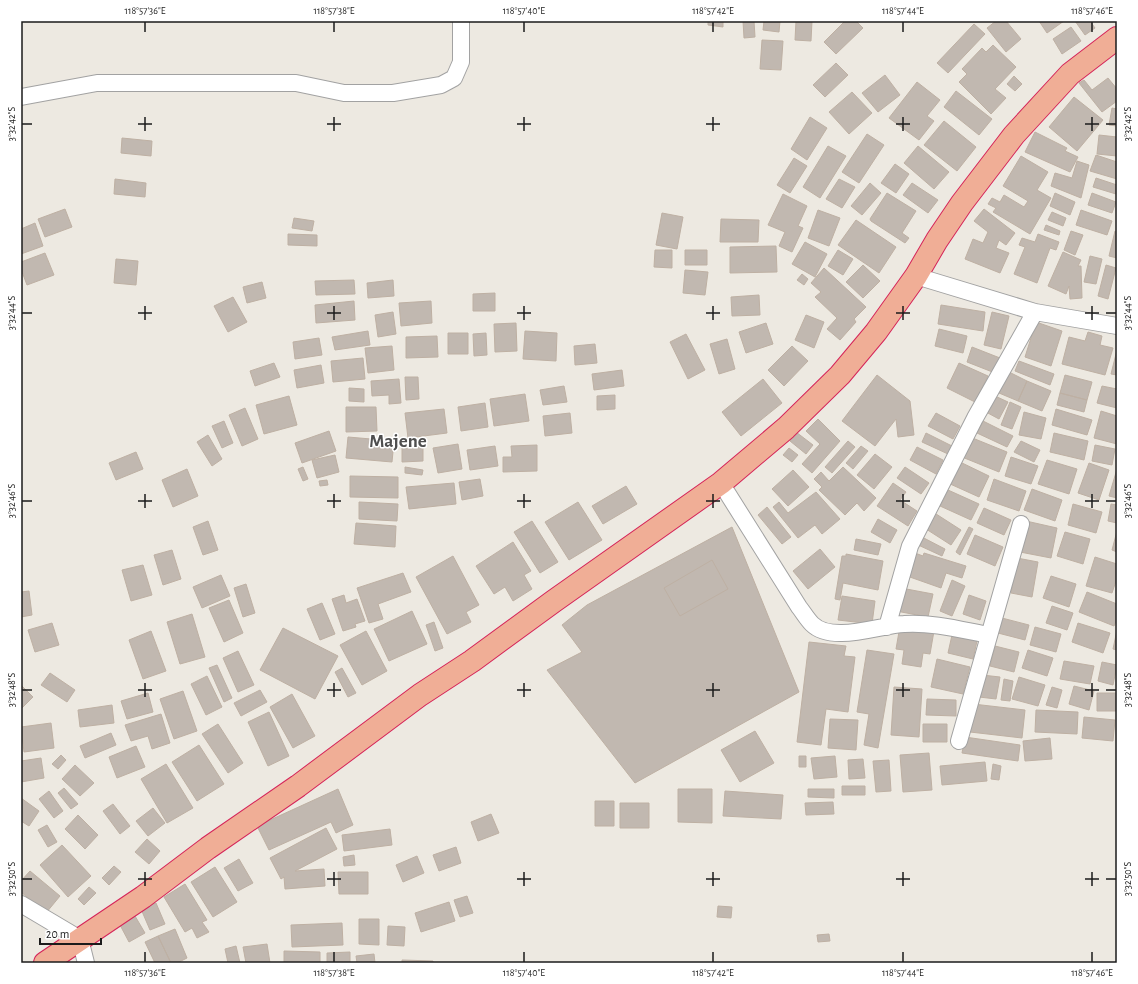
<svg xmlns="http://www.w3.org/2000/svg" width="1138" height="984" viewBox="0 0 1138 984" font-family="'Alegreya Sans',sans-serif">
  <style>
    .building { fill: #c1b8b0; stroke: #beb0a3 }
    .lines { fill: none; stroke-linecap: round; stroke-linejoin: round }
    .minor-casing { stroke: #a2a2a2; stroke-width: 18 }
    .trunk-casing { stroke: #d52459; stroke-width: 24 }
    .minor { stroke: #fff; stroke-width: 16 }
    .trunk { stroke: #f0ae96; stroke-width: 22 }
    .ticks { fill: none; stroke: #1b1b1b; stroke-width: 1.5 }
    .labels { text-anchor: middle; stroke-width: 3; stroke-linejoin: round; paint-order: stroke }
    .district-label { font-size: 19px; font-weight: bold; fill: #4e4e4e; stroke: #fff }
    .neatline { fill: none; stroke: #1b1b1b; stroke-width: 1.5 }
    .ticks-label { font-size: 10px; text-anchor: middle; fill: #1b1b1b }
  </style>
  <rect width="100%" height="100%" fill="#ede9e1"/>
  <path class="building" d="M708,21H723V27L708,25Z
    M743,21H754L755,37L744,38Z
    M764,21H780L779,32L763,30Z
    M796,21H812L811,41L795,40Z
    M845,21H856L863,28L836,54L824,42Z
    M996,21H1006L1021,39L1006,52L987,28Z
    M1039,21H1064L1047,33Z
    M1075,21H1090L1095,28L1085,35Z
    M974,24L985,34L948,73L937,63Z
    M1071,27L1081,41L1062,54L1053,39Z
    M762,40L783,41L781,70L760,69Z
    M993,45L1016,67L995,89L1006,98L991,114L959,82L967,74L962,69L982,48L986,52Z
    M836,63L848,75L825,97L813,85Z
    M885,75L900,95L878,112L862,93Z
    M1014,76L1022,84L1015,91L1007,84Z
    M1108,78L1117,89V101L1102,112L1079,83L1084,80L1092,90Z
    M917,82L940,100L927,116L934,121L919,140L889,118Z
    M956,91L992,119L979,135L944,107Z
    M852,92L872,113L849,134L829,112Z
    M1074,97L1103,120L1077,151L1049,127Z
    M1112,108L1117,109V126L1109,125Z
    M810,117L827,128L807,160L791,149Z
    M944,121L976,147L957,171L924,145Z
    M1035,132L1067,148L1065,151L1078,157L1070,172L1025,152Z
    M867,134L884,145L859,183L842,172Z
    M1099,135L1117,137V156L1097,154Z
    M122,138L152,141L151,156L121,153Z
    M828,146L846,156L820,198L803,187Z
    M918,146L949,172L934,189L904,163Z
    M1096,155L1117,162V179L1090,171Z
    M1021,156L1048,172L1037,190L1051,198L1030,234L993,212L996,208L988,204L992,198L1000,202L1004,195L1024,207L1028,201L1003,186Z
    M794,158L807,166L790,193L777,185Z
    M1077,161L1089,165L1081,198L1051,186L1055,173L1072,178Z
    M895,164L909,174L896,193L881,183Z
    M1096,178L1117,185L1116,194L1093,187Z
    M115,179L146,183L145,197L114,194Z
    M839,179L855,187L842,208L826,199Z
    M870,183L881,193L862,215L851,206Z
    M912,183L938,200L928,213L903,195Z
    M887,193L916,211L902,233L909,238L905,243L871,221L870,219Z
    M1055,193L1075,202L1070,215L1050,206Z
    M1092,193L1116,202L1112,213L1088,205Z
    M783,194L807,206L798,226L803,228L792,252L779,246L785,232L768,225Z
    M65,209L72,227L45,237L38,219Z
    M984,209L1015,233L1006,245L999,240L996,248L1009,253L1000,273L965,259L973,239L983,243L988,232L974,221Z
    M818,210L840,218L829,246L808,238Z
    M1081,210L1112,221L1107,235L1076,225Z
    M1052,212L1066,218L1063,226L1048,220Z
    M662,213L683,217L677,249L656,245Z
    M294,218L314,221L312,231L292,228Z
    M721,219L759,220L758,242H720Z
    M856,220L896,247L879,273L838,245Z
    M35,223L43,246L21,254V229Z
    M1046,225L1060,231L1059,235L1044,230Z
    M1071,231L1083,235L1075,255L1064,250Z
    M1115,231L1117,232V258L1109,256Z
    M288,234L317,235V246L288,245Z
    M1038,234L1059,242L1056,250L1050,248L1037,283L1014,274L1025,247L1019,245L1022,238L1035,242Z
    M805,242L827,254L815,277L792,264Z
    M776,246L777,272L730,273V247Z
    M655,250H672V268L654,267Z
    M685,250H707V265H685Z
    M838,250L853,259L843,275L828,266Z
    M1063,252L1081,260L1078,266H1081L1082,298L1070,299L1069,286L1066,294L1048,286Z
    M45,253L54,275L27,285L21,269V262Z
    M1090,256L1102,259L1096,284L1084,282Z
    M116,259L138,261L136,285L114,283Z
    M863,265L880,281L863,298L846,282Z
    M1106,265L1116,268L1108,299L1098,296Z
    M824,268L866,307L854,319L856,322L840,340L827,329L837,318L815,297L821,292L811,283Z
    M685,270L708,272L705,295L683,293Z
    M802,274L808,279L804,285L797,280Z
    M354,280L355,294L316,295L315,281Z
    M393,280L394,296L368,298L367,283Z
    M262,282L266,298L247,303L243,287Z
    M495,293V311H473V294Z
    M759,295L760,315L732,316L731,297Z
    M233,297L247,322L228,332L214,306Z
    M354,301L355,320L316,323L315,305Z
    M431,301L432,323L401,326L399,303Z
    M941,305L985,312L983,331L938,324Z
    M393,312L396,334L378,337L375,315Z
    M992,312L1009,316L1001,349L984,345Z
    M806,315L824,322L814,348L795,340Z
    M1036,322L1062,331L1051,366L1025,357Z
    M516,323L517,351L495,352L494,324Z
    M766,323L773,344L746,353L739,332Z
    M939,329L967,336L963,353L935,346Z
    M368,331L370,345L335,350L332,337Z
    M525,331L557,333L556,361L523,359Z
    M1088,332L1102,336L1100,345L1113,348L1105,375L1062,364L1069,337L1085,341Z
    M448,333H468V354H448Z
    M486,333L487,355L474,356L473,334Z
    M686,334L705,370L688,379L670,342Z
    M437,336L438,357L406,358V337Z
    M319,338L322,355L295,359L293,342Z
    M727,339L735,369L719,374L710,344Z
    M595,344L597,363L575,365L574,346Z
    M392,346L394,370L368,373L365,348Z
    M792,346L808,361L784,386L768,370Z
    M972,347L1000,358L995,373L967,362Z
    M1117,350V375L1111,374Z
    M363,358L365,379L333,382L331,361Z
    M1019,361L1054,374L1050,385L1015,371Z
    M274,363L280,377L255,386L250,371Z
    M959,363L988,376L975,402L947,388Z
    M321,365L324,383L297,388L294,370Z
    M622,370L624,386L594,390L592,374Z
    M1009,372L1027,381L1018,401L999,393Z
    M877,375L910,401L914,435L898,437L896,419L875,446L842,421Z
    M1065,375L1092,382L1087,400L1060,393Z
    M405,377H418L419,399L406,400Z
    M399,379L401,403L389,404V395L372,396L371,381Z
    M763,379L782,403L741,436L722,412Z
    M1027,381L1051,391L1042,411L1018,401Z
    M564,386L567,402L543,405L540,390Z
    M1102,386L1117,389V408L1097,403Z
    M349,388L364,389V402L349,401Z
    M1060,393L1087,400L1084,412L1057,405Z
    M525,394L529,421L494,426L490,399Z
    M615,395V409L597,410V396Z
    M289,396L297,425L264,434L256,405Z
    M995,396L1008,402L999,419L986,412Z
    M1010,402L1021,407L1012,429L1001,425Z
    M485,403L488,427L461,431L458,407Z
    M346,407H376L377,431L346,432Z
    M245,408L258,439L242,446L229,415Z
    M444,409L447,433L408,438L405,413Z
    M1056,409L1092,420L1087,435L1052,425Z
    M1101,411L1117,416V444L1094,438Z
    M1024,412L1046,418L1041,439L1019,435Z
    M570,413L572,433L545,436L543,416Z
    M936,413L960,426L953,439L928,426Z
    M818,419L840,441L812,473L802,464L820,444L806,431Z
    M224,421L233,443L222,448L212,426Z
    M983,421L1013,436L1007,447L977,433Z
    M329,431L336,451L302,463L295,443Z
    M796,432L813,445L806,454L790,441Z
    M926,433L952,446L948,454L922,442Z
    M1054,433L1088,441L1084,460L1050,452Z
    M208,435L222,459L212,466L197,442Z
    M348,437L394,441L392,462L346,458Z
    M970,437L1007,452L999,472L962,457Z
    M848,441L855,447L832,473L825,467Z
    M1021,441L1040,450L1034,462L1014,452Z
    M458,444L462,469L438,473L433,448Z
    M537,445V471L503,472V457H512L511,446Z
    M1095,445L1115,449L1112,465L1092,461Z
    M402,446H423V461L402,462Z
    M495,446L498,466L470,470L467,450Z
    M861,446L868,451L853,469L846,463Z
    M917,447L943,460L936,474L910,460Z
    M789,448L798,455L792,462L783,455Z
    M136,452L143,469L116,480L109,463Z
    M875,454L892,467L874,489L857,475Z
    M335,455L339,472L317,478L312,460Z
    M1011,457L1038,466L1031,484L1005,476Z
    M1047,460L1077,469L1069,494L1038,484Z
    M958,461L989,476L979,497L948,483Z
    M1089,463L1109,470L1099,500L1078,493Z
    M303,467L308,479L303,481L298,469Z
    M405,467L423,470L422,475L405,473Z
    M843,467L876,498L864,511L857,503L845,515L819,490L822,487L814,479L821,472L829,481Z
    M905,467L929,483L921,494L897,478Z
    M187,469L198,496L173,507L162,480Z
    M1117,469V498L1109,496Z
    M793,470L809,487L788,506L772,489Z
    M350,476L398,477V498L350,497Z
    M480,479L483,496L462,500L459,482Z
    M994,479L1026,491L1019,511L987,500Z
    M327,480L328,485L320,486L319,481Z
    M454,483L456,504L409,509L406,487Z
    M893,483L906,492L900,500L917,511L908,526L877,506Z
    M626,486L637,504L603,524L592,506Z
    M1032,489L1062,500L1055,521L1024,510Z
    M948,490L979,504L971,520L940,506Z
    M816,492L840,519L822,534L815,525L798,538L773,507L779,502L788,513Z
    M359,502L398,504L397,521L359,519Z
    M578,502L602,540L569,560L545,522Z
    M1073,504L1102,512L1096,533L1068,525Z
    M1111,504L1117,505V523L1108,521Z
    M767,507L791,537L782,544L758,515Z
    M984,508L1011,520L1004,535L977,523Z
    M933,512L961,530L951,545L923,527Z
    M878,519L897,530L890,543L871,532Z
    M208,521L218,550L203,555L193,527Z
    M532,521L558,562L540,573L514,532Z
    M1026,521L1057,528L1051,558L1020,552Z
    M356,523L396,526L395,547L354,544Z
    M732,527L799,692L635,783L547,670L582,652L562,625L587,605Z
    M969,527L973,529L960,555L956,552Z
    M1117,531V552L1112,550Z
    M1065,532L1090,539L1083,564L1057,556Z
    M975,535L1003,547L995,566L967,554Z
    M920,536L945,549L942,556L916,544Z
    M856,539L881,544L878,555L854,550Z
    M513,542L531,571L524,575L532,589L513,601L505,587L494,594L476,566Z
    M820,549L835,567L808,589L793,571Z
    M172,550L181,579L163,585L154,555Z
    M915,553L923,556L924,553L966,566L962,578L946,573L941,588L907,576Z
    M846,554L883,561L878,590L843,583L840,600L835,599L842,556H846Z
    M453,556L479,605L466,612L471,622L447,634L416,577Z
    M1095,557L1117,564V578L1112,593L1086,586Z
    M1017,558L1038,562L1032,597L1011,593Z
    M712,560L728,589L680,616L664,588Z
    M143,565L152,595L131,601L122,570Z
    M403,573L411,592L378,604L383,619L369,623L357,588Z
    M221,575L230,596L202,608L193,587Z
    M1051,576L1076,584L1069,607L1043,598Z
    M952,580L965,586L952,616L940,611Z
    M246,584L255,613L243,617L234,588Z
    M901,588L933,594L928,617L896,611Z
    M29,591L32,615L21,617V592Z
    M1087,592L1117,604V619L1114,626L1079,612Z
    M344,595L346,603L357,599L365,621L355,624L356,627L343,631L332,599Z
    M969,595L986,601L980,620L963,614Z
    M842,596L875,601L872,624L838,620Z
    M229,600L243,633L224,642L209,608Z
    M322,603L335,634L320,640L307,609Z
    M1052,606L1073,613L1067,630L1046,623Z
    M412,611L427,644L389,661L374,629Z
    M192,614L205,657L180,664L167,622Z
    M998,617L1029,625L1025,640L994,632Z
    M434,622L443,648L435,651L426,625Z
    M52,623L59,645L35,652L28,630Z
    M1078,623L1110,633L1103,653L1072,642Z
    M900,626L934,631L930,654L923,653L921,667L902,664L904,650L896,649Z
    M1035,627L1061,634L1056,652L1030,645Z
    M283,628L338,656L315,699L260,670Z
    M1117,630V650L1113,649Z
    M151,631L166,671L143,679L129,640Z
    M366,631L387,671L362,685L340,645Z
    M952,635L977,641L973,659L948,653Z
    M809,642L846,646L844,656L855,657L848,712L826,709L821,745L797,742Z
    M995,646L1019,652L1014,672L990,666Z
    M867,650L894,654L878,748L864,745L869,714L857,712Z
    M1028,650L1053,658L1047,676L1022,668Z
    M238,651L254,685L238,692L223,658Z
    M937,659L970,667L963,694L931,687Z
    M1064,661L1094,666L1090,684L1060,679Z
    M1102,662L1117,665L1113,685L1098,681Z
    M217,665L232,698L224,702L209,668Z
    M342,668L356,693L348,697L335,672Z
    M50,673L75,690L67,702L41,685Z
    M982,675L1000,677L996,699L979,697Z
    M207,676L222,707L206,715L191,684Z
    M1019,677L1045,685L1038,706L1012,699Z
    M1004,679L1013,681L1010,701L1001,700Z
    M21,685L33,697L21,709Z
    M1074,686L1094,691L1089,710L1069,704Z
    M894,687L922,689L919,737L891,735Z
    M1052,687L1062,690L1057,708L1046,705Z
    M260,690L267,702L241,716L234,703Z
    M183,691L197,731L174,739L160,699Z
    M148,693L153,712L127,719L121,701Z
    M1097,693H1117V711H1097Z
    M292,694L315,736L293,748L270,707Z
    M927,699L956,700V716L926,715Z
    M973,704L1025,710L1022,738L970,732Z
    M112,705L114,723L80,727L78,710Z
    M1036,710L1078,712L1077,734L1035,732Z
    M269,712L289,756L268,766L248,722Z
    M161,714L170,743L152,749L148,736L131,741L125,725Z
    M1084,717L1115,720L1113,741L1082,738Z
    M830,719L858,720L856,750L828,748Z
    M51,723L54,748L24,752L21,727Z
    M218,724L243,763L228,773L202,734Z
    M923,724H947V742H923Z
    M755,731L774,763L740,782L721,750Z
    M111,733L116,745L85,758L80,746Z
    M965,737L1020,745L1018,761L962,753Z
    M1050,738L1052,759L1025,761L1023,741Z
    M199,745L224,784L197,801L172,762Z
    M136,746L145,767L117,778L109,757Z
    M929,753L932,790L903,792L900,755Z
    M61,755L66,760L58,769L52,764Z
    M799,756H806V767H799Z
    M835,756L837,777L814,779L811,758Z
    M41,758L44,778L21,782V761Z
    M863,759L865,778L849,779L848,760Z
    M889,760L891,791L876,792L873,761Z
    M985,762L987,781L942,785L940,766Z
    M166,764L193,808L167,823L141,779Z
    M993,764L1001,766L999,780L991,779Z
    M75,765L94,783L80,796L62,779Z
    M842,786H865V795H842Z
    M64,788L78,804L71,809L58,793Z
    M338,789L353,825L336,833L331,822L269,850L257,826Z
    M678,789H712V823L678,822Z
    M808,789H834V798L808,797Z
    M49,791L63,811L54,818L39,799Z
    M725,791L783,795L781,819L723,816Z
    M21,798L39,811L29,826L21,821Z
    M595,801H614V826H595Z
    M833,802L834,814L806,815L805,803Z
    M620,803H649V828H620Z
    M113,804L130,826L120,834L103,811Z
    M153,808L165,823L148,836L136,821Z
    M491,814L499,833L478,841L471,822Z
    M78,815L98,835L85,849L65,829Z
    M47,825L57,842L48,847L38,830Z
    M326,828L337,849L295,871L324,869L325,886L285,889L284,877L281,879L270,858Z
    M390,829L392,845L344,851L342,835Z
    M147,839L160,851L149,864L135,852Z
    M62,845L91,876L68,897L40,865Z
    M456,847L461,863L439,871L433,855Z
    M354,855L355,865L344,866L343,857Z
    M417,856L424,873L403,882L396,865Z
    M239,859L253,883L238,891L224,868Z
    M114,866L121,872L109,885L102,878Z
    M215,867L237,902L213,917L191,882Z
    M30,871L60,896L46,913L21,892V881Z
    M338,872H368V894H339Z
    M185,884L207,920L202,922L209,932L197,938L192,928L185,932L164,897Z
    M89,887L96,893L84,905L78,899Z
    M467,896L473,913L460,917L454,900Z
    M449,902L455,921L421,932L415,913Z
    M156,903L165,924L150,930L141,909Z
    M718,906L732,907L731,918L717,917Z
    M135,916L145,933L129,942L120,925Z
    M359,919H379V945L359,944Z
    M342,923L343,945L292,947L291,925Z
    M388,926L405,927L404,946L387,945Z
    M175,929L187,958L177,963H171L158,936Z
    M829,934L830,941L818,942L817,935Z
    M158,936L171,963H155L145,942Z
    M267,944L270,963H246L243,947Z
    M236,946L240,963H228L225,949Z
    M284,951L320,952V963H284Z
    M350,952V963H327V953Z
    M374,954L375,963H357L356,956Z
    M402,960L433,961V963H402Z"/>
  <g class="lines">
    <g class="minor-casing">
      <path id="minor" d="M21,97L97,83H296L344,93H393L441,85L454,78L461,62V21
        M916,276L1035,312L1117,326
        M721,483L799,607C803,612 807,619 812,624C832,644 880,625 904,624C932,622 962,630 989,635
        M887,627L910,546L975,418L1035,312
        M959,741L1021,524
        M21,904L80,939L86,963"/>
    </g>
    <g class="trunk-casing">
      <path id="trunk" d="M45,963L143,897L208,848L298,786L420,695L472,661L554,601L721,483L786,428L840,375L876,332L916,276L937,240L962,203L1014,135L1070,74L1117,38"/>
    </g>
    <use href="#minor" class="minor"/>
    <use href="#trunk" class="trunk"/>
  </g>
  <path class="ticks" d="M145,22V32M334,22V32M524,22V32M713,22V32M903,22V32M1092,22V32M145,117V131M334,117V131M524,117V131M713,117V131M903,117V131M1092,117V131M22,124H32M138,124H152M327,124H341M517,124H531M706,124H720M896,124H910M1085,124H1099M1106,124H1116M145,306V320M334,306V320M524,306V320M713,306V320M903,306V320M1092,306V320M22,313H32M138,313H152M327,313H341M517,313H531M706,313H720M896,313H910M1085,313H1099M1106,313H1116M145,494V508M334,494V508M524,494V508M713,494V508M903,494V508M1092,494V508M22,501H32M138,501H152M327,501H341M517,501H531M706,501H720M896,501H910M1085,501H1099M1106,501H1116M145,683V697M334,683V697M524,683V697M713,683V697M903,683V697M1092,683V697M22,690H32M138,690H152M327,690H341M517,690H531M706,690H720M896,690H910M1085,690H1099M1106,690H1116M145,872V886M334,872V886M524,872V886M713,872V886M903,872V886M1092,872V886M22,879H32M138,879H152M327,879H341M517,879H531M706,879H720M896,879H910M1085,879H1099M1106,879H1116M145,952V962M334,952V962M524,952V962M713,952V962M903,952V962M1092,952V962"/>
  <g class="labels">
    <g class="district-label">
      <text x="398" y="447">Majene</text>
    </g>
  </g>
  <rect width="1138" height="984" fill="none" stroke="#ffffff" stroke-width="44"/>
  <path d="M40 938v6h61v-6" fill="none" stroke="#1b1b1b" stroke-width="2"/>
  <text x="46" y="938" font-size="12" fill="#1b1b1b" stroke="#ffffff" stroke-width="3" paint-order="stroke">20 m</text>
  <rect x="22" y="22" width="1094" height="940" class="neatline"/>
  <g class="ticks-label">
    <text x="145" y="14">118°57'36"E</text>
    <text x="334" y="14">118°57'38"E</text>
    <text x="524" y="14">118°57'40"E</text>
    <text x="713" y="14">118°57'42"E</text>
    <text x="903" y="14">118°57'44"E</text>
    <text x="1092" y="14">118°57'46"E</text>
    <text transform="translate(11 124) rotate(-90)" y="4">3°32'42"S</text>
    <text transform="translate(1127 124) rotate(-90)" y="4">3°32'42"S</text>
    <text transform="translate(11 313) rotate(-90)" y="4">3°32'44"S</text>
    <text transform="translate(1127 313) rotate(-90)" y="4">3°32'44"S</text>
    <text transform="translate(11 501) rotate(-90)" y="4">3°32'46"S</text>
    <text transform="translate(1127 501) rotate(-90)" y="4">3°32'46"S</text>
    <text transform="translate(11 690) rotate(-90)" y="4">3°32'48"S</text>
    <text transform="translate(1127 690) rotate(-90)" y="4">3°32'48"S</text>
    <text transform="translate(11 879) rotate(-90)" y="4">3°32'50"S</text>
    <text transform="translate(1127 879) rotate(-90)" y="4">3°32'50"S</text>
    <text x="145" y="976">118°57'36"E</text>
    <text x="334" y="976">118°57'38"E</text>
    <text x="524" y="976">118°57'40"E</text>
    <text x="713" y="976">118°57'42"E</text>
    <text x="903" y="976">118°57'44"E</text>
    <text x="1092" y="976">118°57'46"E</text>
  </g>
</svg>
